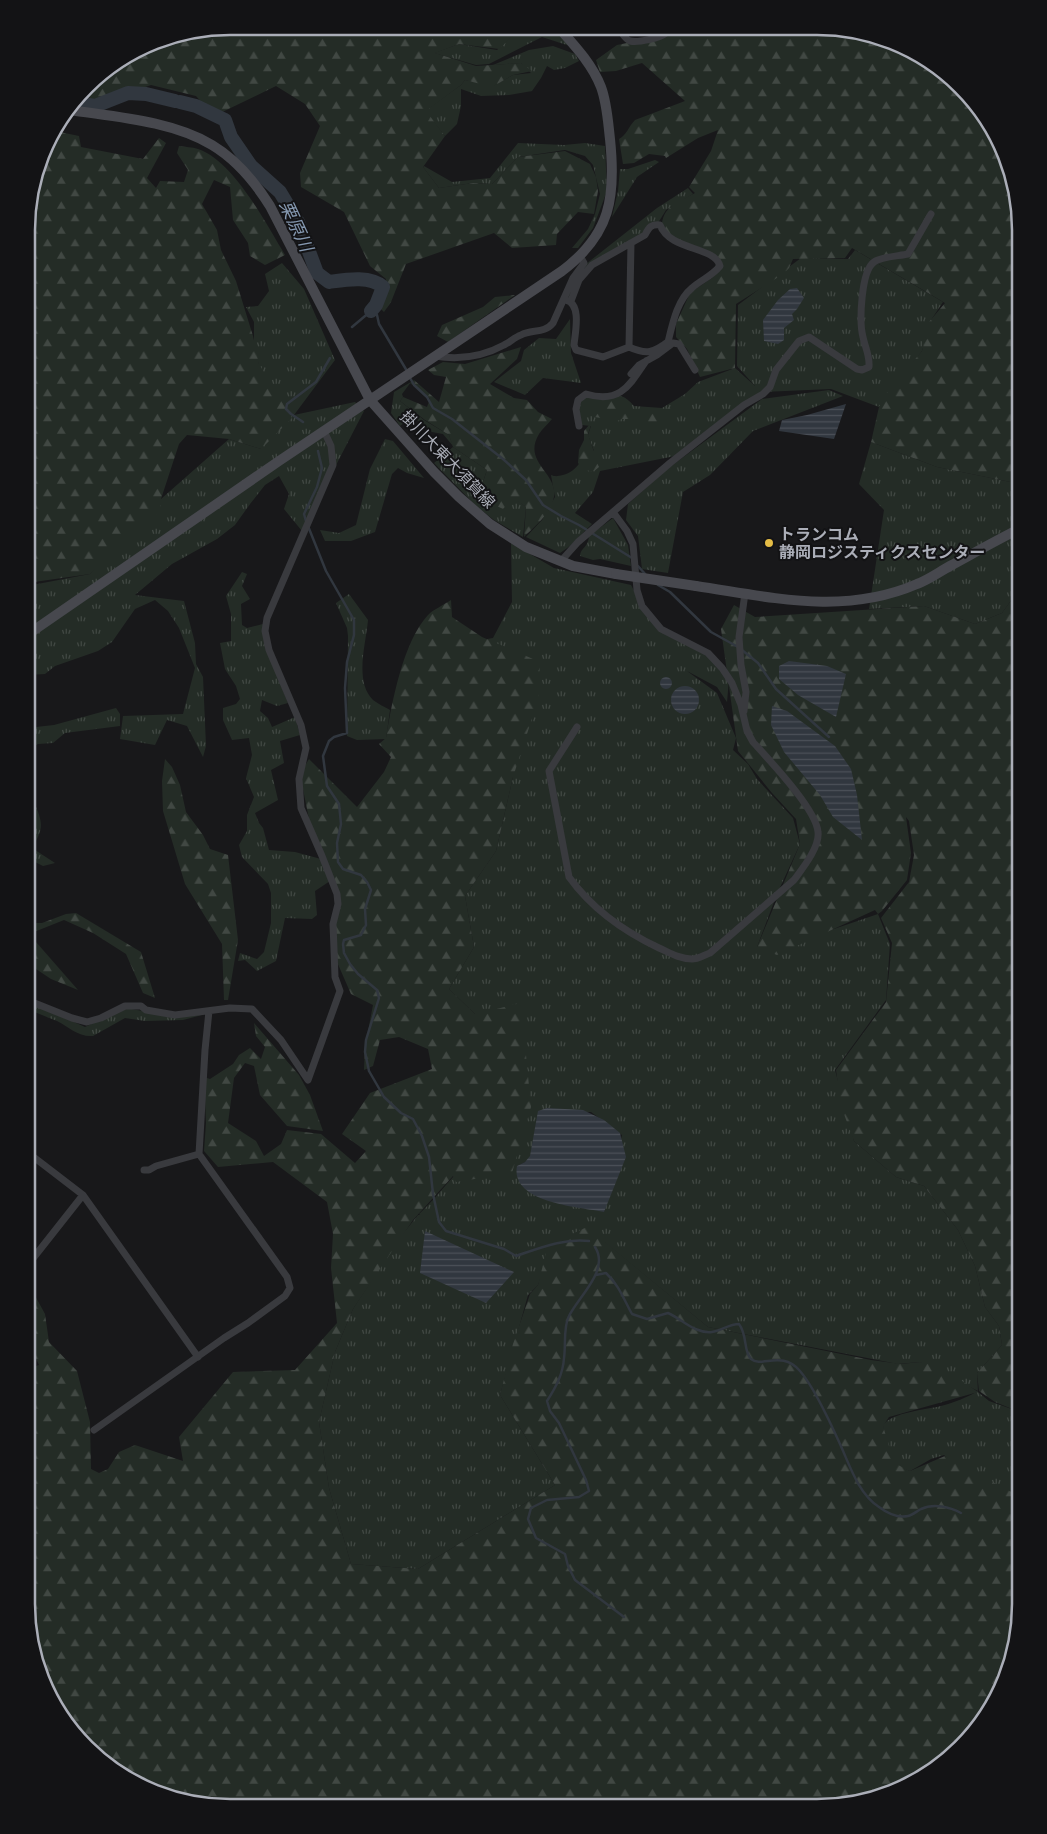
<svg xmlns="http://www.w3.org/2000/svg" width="1047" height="1834" viewBox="0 0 1047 1834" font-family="'Fira Sans Condensed','Noto Sans JP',sans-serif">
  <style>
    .grass { fill: url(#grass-tufts); fill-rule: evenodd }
    .forest { fill: url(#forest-firs) }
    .water { fill: url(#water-rules) }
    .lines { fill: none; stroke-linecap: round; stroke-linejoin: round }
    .stream { stroke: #31373f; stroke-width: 2.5 }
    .river { stroke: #31373f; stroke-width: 14 }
    .street { stroke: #393a3e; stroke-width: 7 }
    .secondary { stroke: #47484e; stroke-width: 10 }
    .secondary-bridge { stroke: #47484e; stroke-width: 10 }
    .poi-dot { fill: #e4bc46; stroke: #131315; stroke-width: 2 }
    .labels { text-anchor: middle; stroke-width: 4; stroke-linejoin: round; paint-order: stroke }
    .street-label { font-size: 16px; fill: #abaeb8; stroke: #131315 }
    .poi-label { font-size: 16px; font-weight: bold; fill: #abaeb8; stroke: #131315; text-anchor: start }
    .water-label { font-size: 18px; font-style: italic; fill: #8598b0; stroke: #131315 }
    .rim { fill: none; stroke: #abaeb8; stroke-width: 2.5 }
  </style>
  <defs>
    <pattern id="grass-tufts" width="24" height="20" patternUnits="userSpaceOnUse" patternTransform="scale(1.25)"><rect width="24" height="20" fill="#242c26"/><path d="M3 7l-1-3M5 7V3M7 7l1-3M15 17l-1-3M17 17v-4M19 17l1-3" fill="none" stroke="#414843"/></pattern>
    <pattern id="forest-firs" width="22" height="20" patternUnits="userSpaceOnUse" patternTransform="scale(1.25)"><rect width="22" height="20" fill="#242c26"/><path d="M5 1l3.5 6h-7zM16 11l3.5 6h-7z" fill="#414843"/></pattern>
    <pattern id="water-rules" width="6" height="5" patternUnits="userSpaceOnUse" patternTransform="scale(1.25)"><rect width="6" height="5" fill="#31373f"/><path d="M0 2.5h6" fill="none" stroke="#4c5159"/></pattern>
  </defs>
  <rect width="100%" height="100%" fill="#18181a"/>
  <path class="grass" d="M521,28H553L570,46L542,37L489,64L476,65L434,53L459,44L497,50Z
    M553,46L575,54L579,61L565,68L554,70L547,66L541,78L532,91L509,95L481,96L461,89V106L457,124L445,136L425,111L461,85L465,80L493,86L513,75L531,73L521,63L493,65L529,50Z
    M518,143L564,145L585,143L605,146L607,191L593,228L578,248H572L588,229L595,214L600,194L593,165L585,156L565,150L518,157L492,184L473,183L439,188L423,167L424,166L452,182L490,178Z
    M655,160L659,162L637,177L612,217L618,191L620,169H628Z
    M688,188L693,194L666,210L658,223L644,236L592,265L571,298L565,296L581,268L657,208Z
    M855,250L943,302L931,320L922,351L879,407L831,389L761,392L680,455L600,471L593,492L575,513L592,524L570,546L560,553L526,537L542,520L555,497L551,475C556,477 558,476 563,475C578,471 581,460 588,447L594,451L588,435L591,426L582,425L576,409L585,395C605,394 620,389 634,406L662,408L685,394L698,382L735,368L755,386L737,366L738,305L801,258L848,259Z
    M282,263L304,289L335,360L294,415L355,402L364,411L302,531L284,509L289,494L279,476L265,485L250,504L235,525L217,539L172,564L135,595L184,601L195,643L196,664L203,677L206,746L203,757L187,726L167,720L155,745L120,739L123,716L183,714L195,668L179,628L168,611L155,600L135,609L112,642L98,651L55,666L45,674L27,675V586L90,574L161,499L229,439L261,449L259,364L254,352V322L246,307L258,306L269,291L265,274Z
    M570,319L571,353L581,383L543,378L525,395L494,382L521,361L524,350L539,338L556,339Z
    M411,382L402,394L403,397L400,401L424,420L449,435L453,446L443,434L432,432L412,416L400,426L391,413L394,392Z
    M829,390L843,396L753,431L710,475L683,492L668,573L642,569L638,536L626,520L628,504L666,470L762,399Z
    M385,439L393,441L424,478L407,473L398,468L392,474L375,532L351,541H325L320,530L339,533L356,525L370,469Z
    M871,442L937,467L1021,484V587L1002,613L975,624L924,606L869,609L884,510L859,484Z
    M453,447L487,470L478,496L513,497L526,507L523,537L494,520L475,505L434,463Z
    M613,518L628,545L631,566L600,559L593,560L580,556C581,547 588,548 589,536Z
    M511,543L554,568L631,585L642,606L661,629L712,657L729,679L727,702L717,687L687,671L717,693L736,738L733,750L748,764L757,779L793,818L800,844L777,894L757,947L831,930L878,914L890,944L886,1000L835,1070L854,1141L896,1177L924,1186L958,1230L975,1266L985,1307L999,1326L1002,1345L977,1373L978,1392L989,1401L1020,1412V1495L988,1487L966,1473L944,1455L931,1459L910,1471L894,1465L884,1438L883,1425C893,1412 925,1410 941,1406C953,1403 968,1397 978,1391L920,1362L898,1364L708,1327L602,1240L543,1270L538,1285L528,1295L500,1395L555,1485L418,1569L351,1564L329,1488L319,1422L335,1352L353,1309L398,1240L418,1215H420L419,1214C432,1202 442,1189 454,1176L475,1014L449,989L474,947L465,896L496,851L513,777L482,640L493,638L512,602ZM587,1112H591L622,1135L604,1212L517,1166L525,1162Z
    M242,572L247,574L242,586L250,599L241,604L242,625L247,628L263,624L267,651L288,703L277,706L262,700L260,711L268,718L272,727L295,717L300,735L280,741L284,763L271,770L278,800L255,813L259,823L263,828L269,850L295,852L321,859L330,881L315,891L317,915L312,919L285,918L276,961L257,971L245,960L238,961L240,953L257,959L264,952L271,923V893L268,884L242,857L239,845L247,831V815L254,797L246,778L252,755L249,738L232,740L223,720V708L236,704L240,699L236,686L225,669L220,643L231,641V614L226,596Z
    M349,594L368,620C366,644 354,681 373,700C378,704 385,707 390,710L386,739L357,740L347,736L348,636L347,628L336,603Z
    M116,708L120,714V726L65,733L53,743L38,744L27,750V728L54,725Z
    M27,799L34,802C43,823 44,828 32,848L55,863L43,866L27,858Z
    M27,1003L52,1012L85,1027L126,1008L170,1016L202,1015L183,1020L145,1021L125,1018L93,1036C78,1037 69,1027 57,1021C47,1017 37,1013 27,1009Z"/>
  <path class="forest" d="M230,26L521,28L499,49L459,44L435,53L476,66L521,63L532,71L513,75L492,87L465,80L461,85L426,111L445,136L423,167L439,188L473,183L492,184L518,157L565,151L590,164L596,177L598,191L594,214L578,212L557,234L556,245L512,248L494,233L406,264L391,302L384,312L379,307L386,279L370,266L344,212L301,187L300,173L320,126L305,104L276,86L214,116L196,96L151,85L99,103L80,97L96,77L153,42Z
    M667,29L856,30L907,47L951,77L986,117L1010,165L1021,230V484L937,467L871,442L879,407L887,393L922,351L929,322L945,303L852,248L845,258L793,259L789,268L783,274L736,304L735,368L700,377L687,349L676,337V324L690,293L712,278L717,259L662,231C660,207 677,203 695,193L689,187L711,151L718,130L698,138L666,158L665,156L649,154L634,163L623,164L619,139C626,136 629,126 635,120L685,101L642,63L616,71L600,72L596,60L617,45L667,35Z
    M55,131L79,136L81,147L143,159L159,138L166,143L147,178L156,188L160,181L184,182L188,170L177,153L179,146C185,147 192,147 198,149C234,161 266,224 285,255L265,265L250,256L248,243L233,220L230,187L214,180L202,204L217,230L221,250L236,281L253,336L259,364L292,418L261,449L229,439L187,435L179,444L161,499L160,511L90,574L27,583L28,204L46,144L50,142Z
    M515,295L448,342L437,336L442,325L483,307L495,297Z
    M521,347L517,359L490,384L514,398L527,400L538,412L552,419C548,424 542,429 539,434C521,464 562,473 553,501C548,516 535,526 524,537L526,507L513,498L503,509L478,497L487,470L453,447L449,435L425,420L400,401L403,397L427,407L430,399L410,383L414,380L439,402L446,377L434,375L428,370L443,362L465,364Z
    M611,396L625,398L632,408L633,417L630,419H622L617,421L595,417L591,406L598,402L609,400Z
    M669,407L673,412L671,416L673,420L663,428L647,426L641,422V417L646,413L647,411H654L660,416Z
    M589,425H591L588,434L599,467L593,472L583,469L578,463L579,450L584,440V431Z
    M1021,587L1020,1412L995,1402L979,1391L977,1373L1002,1345L999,1326L985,1307L975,1266L958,1230L924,1186L896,1177L854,1141L841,1106L836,1070L886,1002L892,943L881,918L909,882L914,855L909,821L906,817L911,853L907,880L882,911L878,914L875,910L777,955L757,947L800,844L796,819L772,793L738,751L721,629L734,605L755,617L924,606L975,624L1002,613Z
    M451,600L452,617L482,637L540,662L538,700L513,777L496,851L465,896L474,947L449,989L475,1014L521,1003L531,1107L512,1173L456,1182L453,1176L413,1220L353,1309L335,1352L319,1422L329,1488L351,1564L418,1569L555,1485L500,1395L513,1344L530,1294L538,1285L548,1245L587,1227L708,1327L871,1360L901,1364L920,1362L943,1368L978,1392L889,1417L883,1426L894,1463L910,1471L945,1456L1013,1493L1020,1494V1617L1010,1669L979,1728L941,1766L882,1797L817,1808L203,1806L152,1792L96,1757L61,1717L37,1669L26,1604L27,1369L39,1365L27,1340V1281L45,1314L49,1342L77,1371L90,1422L91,1469L99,1473L108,1469L119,1452L135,1445L183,1461L179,1437L233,1372L295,1370L337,1323L331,1268L333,1234L327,1202L273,1162L218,1167L204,1151L206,1123L204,1077L210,1079L233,1064L239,1055L250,1048L261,1059L265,1047L256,1036L254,1023L299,1075L310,1095L323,1131L287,1126L260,1095L254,1066L245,1063L234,1078L228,1123L256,1141L264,1156L281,1144L287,1130L321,1134L355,1163L366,1151L342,1134L370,1093L432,1069L428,1049L399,1037L380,1040L373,1066L364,1070L365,1047L373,1005L351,994L337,962L333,934L339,897L310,824L300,774L309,759L357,807L384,772L391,757L379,744L386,738C392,702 403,642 428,615C434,609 444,605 451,600Z
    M165,759L172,767L180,785L186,812L203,835L210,849L228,855L238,940L228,1000H224L222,944L185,884L163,811L162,781Z
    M76,913L141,952L155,998L143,993L126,954L93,933L64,920L29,934L78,990L51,979L27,963V923H42L66,914Z"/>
  <path class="water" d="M797,288L804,298L797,309L792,314L794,320L784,328V340L778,344L764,341L763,320L778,300L790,289Z
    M846,404L834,439L779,431L782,420L807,415Z
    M789,661L827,666L846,674L836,717L798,695L779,679V666Z
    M660 683a6 6 0 1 1 12 0a6 6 0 1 1-12 0Z
    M671 700a14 14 0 1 1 28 0a14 14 0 1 1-28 0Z
    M772,706L787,711L835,746L851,769L857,795L862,840L833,817L820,795L784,752L771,725Z
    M547,1108L583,1110L604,1120L620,1133L626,1157L604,1212C579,1207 510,1203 517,1166L525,1162L530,1156L538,1111Z
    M425,1231L514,1272L486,1303L420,1273Z"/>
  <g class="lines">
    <path class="stream" d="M352,327L371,311L377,315L379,324L407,371
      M409,376L414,385L427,397L433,408L452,419L503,459L526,480L543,505L561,516L579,525L632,558
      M303,422L291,414L286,409L287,404L316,382L330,358
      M306,521L304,514L317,487L322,468L318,451
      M308,526L326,571L354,620V635L347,662L345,688L347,733L334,737L329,741L323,756L327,786L339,804L341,824L337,843L338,862L343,869L361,875L367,882L371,890L365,909L366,925L361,935L344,940L343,944L344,953L350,964L358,974L377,990L379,998L366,1040L365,1052L369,1071L384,1097L401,1113L413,1119L422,1136L429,1157L433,1194L439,1222L446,1231L504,1249L516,1256C540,1248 564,1238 589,1241
      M638,566L646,575
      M658,585L670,592L711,632L738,647
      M742,650L758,663L776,689L829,737
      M595,1247C610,1270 579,1296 569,1316C563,1327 566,1345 564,1358C563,1374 556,1387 547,1401L550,1411L559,1423L586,1480L589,1491L579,1497L547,1500L531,1508L528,1519L536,1538L565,1554L568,1566L575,1580L624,1617
      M596,1275L606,1273C619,1285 624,1300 632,1314L647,1319L668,1313C682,1319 695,1334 712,1332C721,1331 729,1324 739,1324C748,1336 743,1351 751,1359C762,1368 782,1350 800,1371C814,1387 831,1424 840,1444C850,1466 858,1493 879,1507C887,1513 898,1518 908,1516C913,1515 917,1511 921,1509C934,1503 950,1507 961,1513"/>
    <path class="river" d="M180,102L196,106L225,120L231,137L251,166L280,192L298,222L317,273L329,282C344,280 370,275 383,287L376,305L371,311
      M76,103L95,106L128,93L146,94L175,101"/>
    <path class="street" d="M619,29C622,33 625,39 630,41C638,43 660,38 666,33V29
      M631,243L629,347C647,355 653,353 669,341
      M566,300C582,304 575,333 574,345L576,350L603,357L629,347
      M571,301L579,280L592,265L645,235C649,227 651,224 660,225C670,251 715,246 720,266C712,276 701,280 692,288C676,301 672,327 667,346
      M435,356C459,360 482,357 504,345C510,342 515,337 521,335C532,329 544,334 553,323L573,278L584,263L580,256
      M631,374L639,365L657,355L673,343L679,344L695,370
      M579,426L576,409L578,400L586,394C620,404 629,386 646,361
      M561,561L578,542L670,463L744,405L763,394L770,387L776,370L799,341L809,337L857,369L862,370L869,367C870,356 865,347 863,337C859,322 861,271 874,262C880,257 899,256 908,254L931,214
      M744,711L746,692L741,665L739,637L745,593
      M577,727L549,771L569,877C592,909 623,931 659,948C670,953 680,959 692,959C698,959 704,955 710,953L794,880C802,869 820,847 818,832C816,809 770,761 753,742L747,731L741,705L732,683L722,668L708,653L661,629L642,606L637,590L633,544L627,531L613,512
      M27,1000L72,1018L87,1022L101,1018L125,1006H141L146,1010L175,1015L230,1008L252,1009L281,1040L308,1080L340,991L335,977L334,949L333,924L338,904L337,894L322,856L301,808L299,779L306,748L301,725L269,650L265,631L267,618L333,465L331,446L324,431
      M27,1152L83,1195L198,1357
      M144,1170H149L156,1166L199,1154
      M27,1266L83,1195
      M94,1430L224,1338L248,1323L285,1296L290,1288L287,1277L199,1154L205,1050L209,1011"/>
    <path class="secondary" d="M70,110C116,117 172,121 212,145C237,160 255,182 270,206L370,400L434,472L459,497L490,524L526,547L573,566L616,574
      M696,586C771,597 843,616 917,584C928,580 939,572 950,566C974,553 997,540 1021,528
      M27,635L279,461L562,271C611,234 616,197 610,139C608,122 607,103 601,87C592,64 575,46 559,28"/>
    <path class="secondary-bridge" d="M616,574L696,586"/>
  </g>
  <circle class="poi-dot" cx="769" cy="543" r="5"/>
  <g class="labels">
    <g class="street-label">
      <text transform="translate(448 459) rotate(46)" y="6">掛川大東大須賀線</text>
    </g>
    <g class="poi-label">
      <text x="779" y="540">トランコム<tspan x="779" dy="18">静岡ロジスティクスセンター</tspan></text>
    </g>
    <g class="water-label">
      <text transform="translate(296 226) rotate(65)" y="6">栗原川</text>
    </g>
  </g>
  <path d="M0 0H1047V1834H0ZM230 35H817A195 195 0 0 1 1012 230V1604A195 195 0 0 1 817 1799H230A195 195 0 0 1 35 1604V230A195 195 0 0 1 230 35Z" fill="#131315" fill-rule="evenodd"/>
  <path class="rim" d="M230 35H817A195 195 0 0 1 1012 230V1604A195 195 0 0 1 817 1799H230A195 195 0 0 1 35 1604V230A195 195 0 0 1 230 35Z"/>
</svg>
